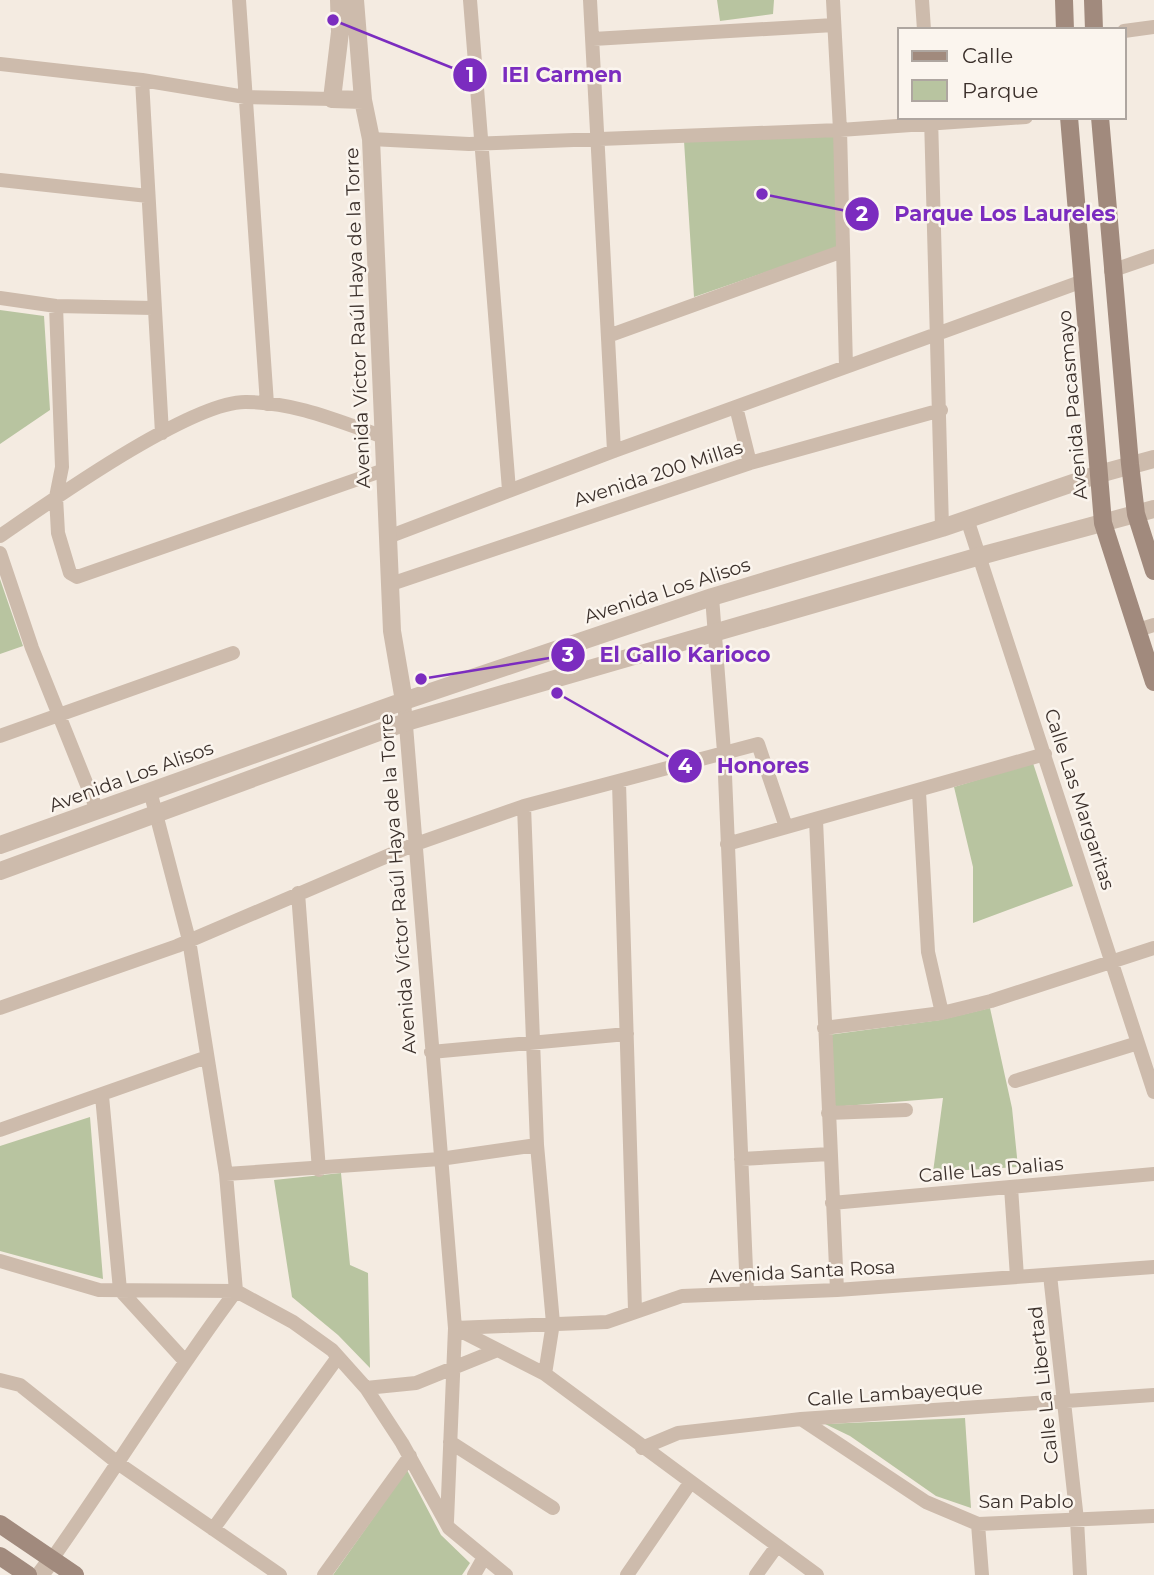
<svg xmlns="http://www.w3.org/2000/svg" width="1154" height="1575" viewBox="0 0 1154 1575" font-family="Montserrat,sans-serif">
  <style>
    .green { fill: #b8c4a0 }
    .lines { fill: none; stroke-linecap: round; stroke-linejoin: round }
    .minor { stroke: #cdbbac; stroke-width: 14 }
    .tertiary { stroke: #cdbbac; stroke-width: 18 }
    .secondary { stroke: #a18a7d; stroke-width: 18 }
    .labels { text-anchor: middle; stroke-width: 5; stroke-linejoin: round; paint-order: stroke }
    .street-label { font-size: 19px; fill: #3b302b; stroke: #fbf5ee }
    .leader { fill: none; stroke: #7b2cbf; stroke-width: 2.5 }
    .callout-dot { fill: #7b2cbf; stroke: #fbf5ee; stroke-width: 2.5 }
    .mark-label { font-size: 21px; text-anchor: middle; font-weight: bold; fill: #fff }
    .callout-label { font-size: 21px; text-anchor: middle; font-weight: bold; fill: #7b2cbf; stroke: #fbf5ee; stroke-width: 5; stroke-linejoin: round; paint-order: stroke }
  </style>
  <rect width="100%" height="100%" fill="#f4ebe1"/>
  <path class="green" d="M717,0H774L773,14L720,21Z
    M835,135L838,247L694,297L684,141Z
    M0,310L44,316L50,410L0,444Z
    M0,579L23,646L0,654Z
    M1033,763L1073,886L973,923V867L954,787Z
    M990,1008L1012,1108L1018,1167L933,1172L943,1098L832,1107L828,1035L940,1020Z
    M90,1117L103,1279L0,1251V1146Z
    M341,1173L350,1265L368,1273L370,1368L338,1335L292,1297L274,1180Z
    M965,1418L971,1508L936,1496L850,1436L825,1424Z
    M407,1470L441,1535L470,1563L462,1575H333Z"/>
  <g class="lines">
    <path class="minor" d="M239,0L267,404
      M470,0L509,490
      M590,0L614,451
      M833,0L840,130L846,367
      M922,0L924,30
      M1124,31L1154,27
      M593,39L834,25
      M0,64L142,80L245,97L332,99
      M142,80L162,433
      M931,117L942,528
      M371,139L469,144L840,130L1026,117
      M0,180L148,196
      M1111,271L1154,256
      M0,298L56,306L153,308
      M56,306L62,467L56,497L58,533L70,573L77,577L384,470
      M608,336L843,251
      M736,407L750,463
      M967,519L1154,1092
      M0,536C48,503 191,401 246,402C295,402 338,421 384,437
      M388,537L614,451L1083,281
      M0,553L32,648L97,810
      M391,584L750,463L941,410
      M712,597L724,752L747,1293
      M1138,630L1154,625
      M404,701L455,1328L447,1521
      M0,736L233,653
      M619,783L635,1310
      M919,792L928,952L942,1013
      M524,806L537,1145L553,1323L545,1374
      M816,820L837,1290
      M727,844L1045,754
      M298,893L319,1170
      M0,1008L177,946L413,845L524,806L758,744L786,827
      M824,1028L942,1013L991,1001L1154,948
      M431,1052L627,1034
      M1015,1081L1138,1043
      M102,1096L120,1290L184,1360
      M828,1113L906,1110
      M0,1130L207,1057
      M741,1159L830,1154
      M226,1174L440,1159L537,1145
      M1011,1187L1017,1277
      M832,1203L1154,1174
      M0,1261L99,1290L236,1291L293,1322L332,1350L366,1388L402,1443L449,1528L506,1575
      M1050,1275L1077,1520L1080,1575
      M455,1328L607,1322L682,1296L837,1290L1154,1267
      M455,1328L545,1374L817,1575
      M0,1380L20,1385L119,1464L280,1575
      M366,1388L416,1383L495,1351
      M801,1419L926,1502L978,1524L1154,1516
      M450,1442L553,1508
      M642,1448L678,1433L801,1419L1154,1395
      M978,1524L982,1575
      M213,1529L338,1357
      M52,1559C115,1470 171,1378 236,1291L226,1174L189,940L150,791
      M324,1575L410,1456
      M474,1575L483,1559
      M627,1575L690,1483
      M756,1575L777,1546"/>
    <path class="tertiary" d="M339,0L340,32L332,99L363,100
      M355,0L363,100L371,139L392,631L404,701
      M0,845L404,701L712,597L942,528L1099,474L1154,459
      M0,871L406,722L980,556L1154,509
      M40,1575L52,1559"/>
    <path class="secondary" d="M1064,0L1065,30
      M1093,0L1094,30
      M1069,117L1103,523L1154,682
      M1100,117L1130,464L1136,514L1154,571
      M0,1524L75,1575
      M0,1556L28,1575"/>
  </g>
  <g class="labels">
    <g class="street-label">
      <text transform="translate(357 318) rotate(-92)" y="7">Avenida Víctor Raúl Haya de la Torre</text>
      <text transform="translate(1072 405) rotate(-95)" y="7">Avenida Pacasmayo</text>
      <text transform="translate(658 473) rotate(-18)" y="7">Avenida 200 Millas</text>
      <text transform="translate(667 590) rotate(-18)" y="7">Avenida Los Alisos</text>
      <text transform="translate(131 776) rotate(-20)" y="7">Avenida Los Alisos</text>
      <text transform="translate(1080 799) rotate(72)" y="7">Calle Las Margaritas</text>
      <text transform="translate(397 884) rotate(-94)" y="7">Avenida Víctor Raúl Haya de la Torre</text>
      <text transform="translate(991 1169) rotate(-5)" y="7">Calle Las Dalias</text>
      <text transform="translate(802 1271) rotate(-3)" y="7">Avenida Santa Rosa</text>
      <text transform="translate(1043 1385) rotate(-96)" y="7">Calle La Libertad</text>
      <text transform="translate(895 1393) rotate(-4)" y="7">Calle Lambayeque</text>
      <text x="1026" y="1508">San Pablo</text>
    </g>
  </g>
  <path class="leader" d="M333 20L470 75M762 194L862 214M421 679L568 655M557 693L685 766"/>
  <g class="callout-dot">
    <circle cx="333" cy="20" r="7"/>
    <circle cx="762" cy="194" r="7"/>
    <circle cx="421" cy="679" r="7"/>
    <circle cx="557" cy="693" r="7"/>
    <circle cx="470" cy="75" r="18"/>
    <circle cx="862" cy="214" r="18"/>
    <circle cx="568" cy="655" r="18"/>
    <circle cx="685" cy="766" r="18"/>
  </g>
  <g class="mark-label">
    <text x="470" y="82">1</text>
    <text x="862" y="221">2</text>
    <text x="568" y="662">3</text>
    <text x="685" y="773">4</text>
  </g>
  <g class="callout-label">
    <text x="562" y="82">IEI Carmen</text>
    <text x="1005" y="221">Parque Los Laureles</text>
    <text x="685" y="662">El Gallo Karioco</text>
    <text x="763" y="773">Honores</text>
  </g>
  <rect x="898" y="28" width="228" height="91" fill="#fbf5ee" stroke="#aea6a0" stroke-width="2"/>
  <rect x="912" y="51" width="35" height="10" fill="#a18a7d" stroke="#aea6a0" stroke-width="2"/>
  <text x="962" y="63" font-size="21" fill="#3b302b">Calle</text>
  <rect x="912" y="80" width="35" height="21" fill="#b8c4a0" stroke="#aea6a0" stroke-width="2"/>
  <text x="962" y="98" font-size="21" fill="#3b302b">Parque</text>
</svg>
